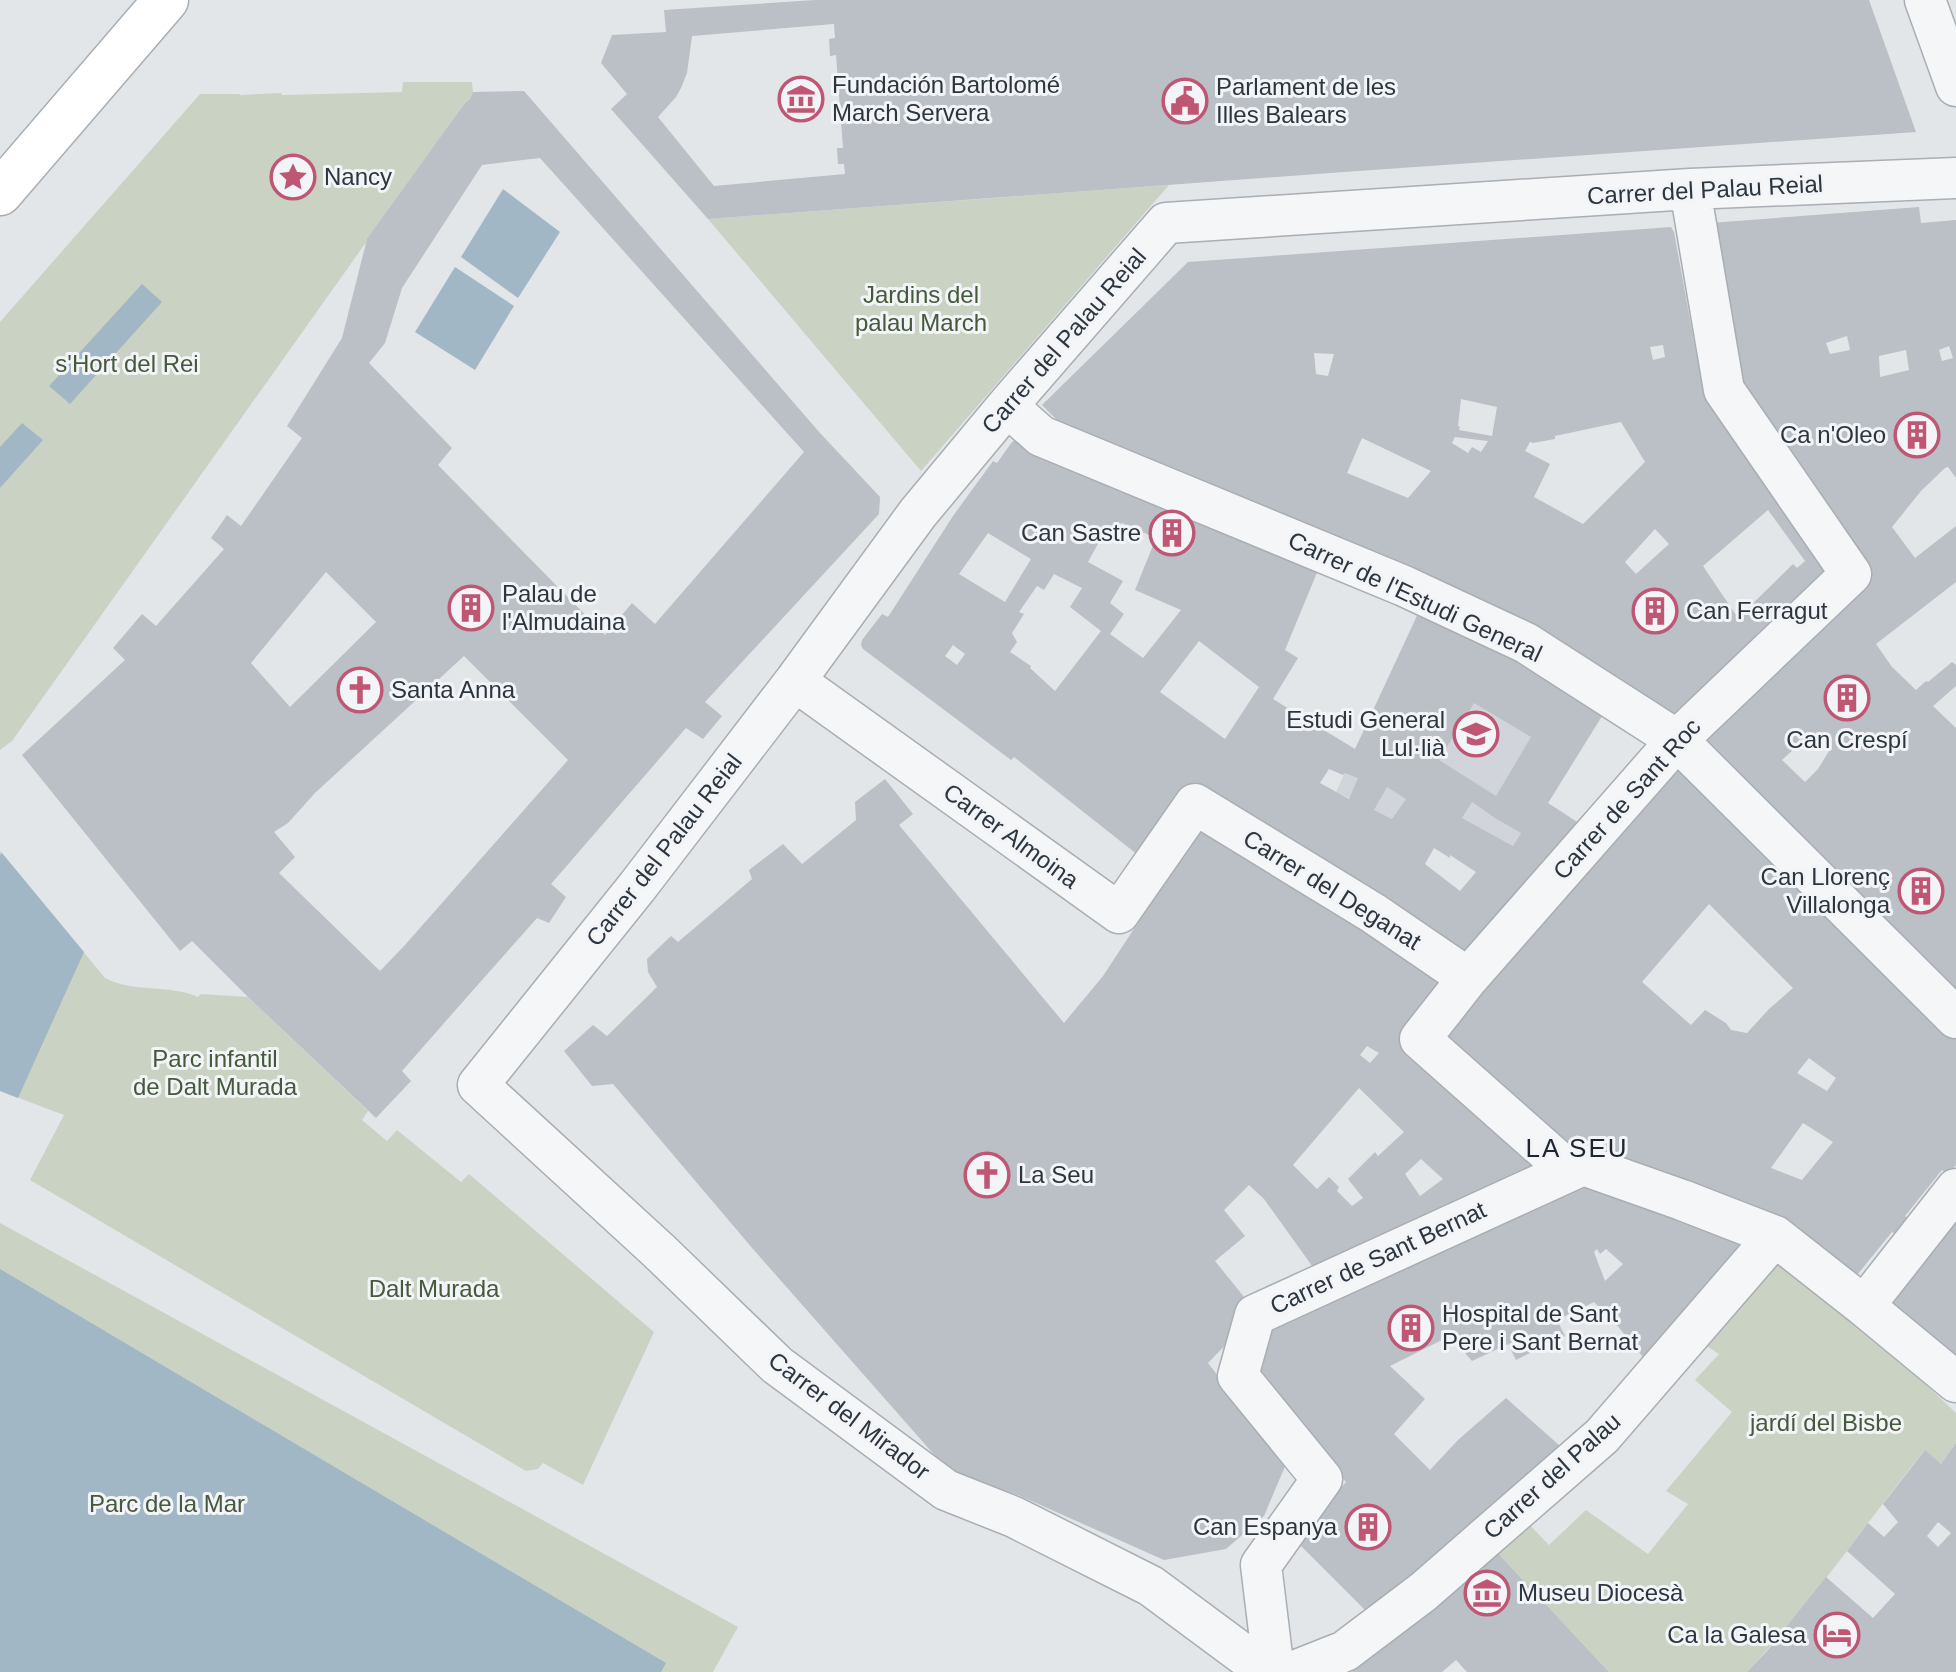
<svg xmlns="http://www.w3.org/2000/svg" width="1956" height="1672" viewBox="0 0 1956 1672" font-family="Helvetica,sans-serif">
  <style>
    .built { fill: #d1d5db }
    .green { fill: #cad2c4 }
    .water { fill: #a2b7c5 }
    .building { fill: #bac0c5; fill-rule: evenodd }
    .lines { fill: none; stroke-linecap: round; stroke-linejoin: round }
    .street-casing { stroke: #a8aeb3; stroke-width: 43 }
    .secondary-casing { stroke: #a8aeb3; stroke-width: 47 }
    .street { stroke: #f5f6f8; stroke-width: 40 }
    .secondary { stroke: #fff; stroke-width: 44 }
    .labels { text-anchor: middle; stroke-width: 6; stroke-linejoin: round; paint-order: stroke }
    .poi-label { font-size: 24px; fill: #2c363f; stroke: #f2f4f7; text-anchor: start }
    .street-label { font-size: 24px; fill: #2c363f; stroke: #f2f4f7 }
    .park-label { font-size: 24px; fill: #45593b; stroke: #f2f4f7 }
    .neighbourhood-label { font-size: 26px; letter-spacing: 2px; fill: #1e2730; stroke: #f2f4f7 }
  </style>
  <rect width="100%" height="100%" fill="#e2e6e9"/>
  <path class="built" d="M1422,605L1607,708L1548,803L1521,833L1513,846L1456,815L1392,819L1336,792Z"/>
  <path class="green" d="M403,82H472L473,92L470,99L465,103L12,741L0,750V322L200,94H239L240,95L281,93L282,95L402,92Z
    M1169,185L921,471L708,219Z
    M0,851L105,978C133,993 169,984 198,997L201,994L248,997L368,1111L362,1120L387,1141L397,1130L461,1182L469,1174L654,1332L583,1485L543,1463L538,1469L526,1471L30,1180L64,1115L0,1091Z
    M0,1223L738,1627L713,1672H0Z
    M1777,1260L1855,1318L1956,1413V1443L1941,1464L1924,1451C1865,1524 1812,1603 1747,1672H1609L1494,1549L1526,1521L1549,1545L1586,1510L1648,1554L1688,1504L1666,1491L1732,1412L1695,1380L1719,1354L1696,1339Z"/>
  <path class="water" d="M503,189L560,232L518,298L461,257Z
    M455,267L514,306L475,370L415,332Z
    M142,284L162,302L70,404L49,386Z
    M22,423L43,440L0,488V447Z
    M2,853L84,952L18,1098L0,1091V855Z
    M0,1269L666,1663L661,1672H0Z"/>
  <path class="building" d="M815,0H1869L1916,132L1344,172L708,219L611,109L627,94L601,63L612,35L666,32L664,10ZM834,24L835,38L829,39L830,56L836,55L843,148H837L838,164H844L845,174L714,186L658,117L676,97L681,88L687,73L692,36Z
    M524,91L820,433L880,497L879,514L705,702L722,716L703,739L686,728L551,884L566,897L549,923L537,918L467,997L402,1071L411,1081L376,1118L248,997L192,941L180,951L22,755L125,660L113,648L142,614L156,626L224,549L211,538L227,515L241,526L302,438L287,426L342,338L367,239L465,103L470,99L473,92ZM540,158L804,452L655,624L632,603L605,635L438,465L452,448L369,363L385,343L402,288L482,165ZM326,572L376,622L290,707L251,663ZM464,656L568,760L405,945L380,971L279,873L295,857L274,832L288,823L315,793Z
    M1919,207L1921,223L1956,220V478L1948,467L1945,468L1921,491L1892,527L1915,558L1956,526V582L1876,644L1892,667L1916,690L1926,681L1928,682L1952,662L1956,665V686L1933,706L1956,728V1003L1691,738L1841,597L1732,374L1710,223ZM1847,336L1850,350L1830,354L1826,343ZM1949,346L1953,358L1942,361L1939,350ZM1906,350L1909,370L1880,377L1879,356ZM1810,734L1829,751L1818,769L1805,782L1782,760Z
    M1671,227L1674,232L1696,352L1708,349L1839,571L1676,724L1066,429L1042,405L1188,262ZM1663,345L1665,357L1653,360L1650,347ZM1314,353L1334,354L1328,376L1316,374ZM1461,399L1497,407L1492,436L1459,430L1460,427L1458,426ZM1621,422L1645,462L1583,524L1534,497L1550,464L1525,451L1530,442L1533,443L1555,439V436ZM1455,437L1488,441L1481,452L1472,447L1468,453L1452,443ZM1362,438L1431,471L1408,498L1347,473ZM1768,510L1805,561L1797,568L1793,564L1738,618L1703,566ZM1655,529L1669,544L1636,574L1625,562Z
    M1018,439L1321,563L1285,650L1298,658L1273,699L1355,749L1422,605L1607,708L1548,803L1585,827L1467,962L1222,807L1148,863L1014,757L1011,760L863,649L861,645L862,640L882,614L888,617L953,516L993,461L997,463L1012,442ZM1122,523L1156,538L1135,590L1181,610L1143,658L1110,634L1124,614L1110,603L1123,581L1088,562L1106,529ZM988,533L1031,559L1005,602L959,574ZM1054,574L1082,588L1070,607L1101,631L1055,691L1030,668L1031,666L1010,652L1017,642L1012,633L1024,614L1019,612L1037,586L1044,590ZM1199,641L1259,687L1225,739L1160,692ZM953,645L965,654L957,665L945,656ZM1474,703L1531,737L1496,796L1439,760ZM1329,769L1343,775L1345,773L1358,778L1349,799L1320,783ZM1387,787L1406,799L1392,819L1374,810ZM1472,802L1495,818L1521,833L1513,846L1462,818ZM1434,848L1450,858V855L1476,872L1460,891L1425,864Z
    M1676,756L1956,1033V1165L1947,1175L1942,1170L1905,1216L1911,1220L1897,1236L1892,1232L1853,1280L1794,1232L1798,1226L1609,1154L1577,1135L1559,1152L1436,1047L1524,945L1517,938ZM1709,904L1793,988L1769,1009L1747,1033L1731,1030L1726,1023L1705,1010L1691,1025L1642,982ZM1809,1058L1836,1078L1827,1091L1797,1073ZM1803,1123L1833,1142L1802,1180L1771,1168Z
    M885,779L913,814L899,825L1064,1023L1103,976L1191,842L1206,821L1452,978L1405,1044L1544,1163L1320,1277L1264,1199L1249,1185L1224,1210L1245,1236L1215,1261L1249,1303L1241,1329L1208,1363L1286,1464L1264,1516L1226,1549L1164,1560L1018,1495L952,1475L753,1249L613,1084L592,1086L564,1051L593,1025L607,1036L657,987L648,972L647,959L671,936L678,942L752,879L749,870L783,844L802,864L856,820L855,802ZM1367,1046L1379,1053L1370,1063L1360,1055ZM1359,1088L1404,1132L1378,1156L1375,1152L1348,1179L1363,1198L1352,1206L1337,1191L1339,1187L1329,1177L1317,1189L1293,1165ZM1421,1159L1443,1179L1420,1196L1405,1174Z
    M1559,1186H1603L1750,1242L1647,1362L1611,1318L1594,1302L1557,1320L1565,1336L1516,1360L1508,1344L1472,1361L1450,1336L1390,1366L1425,1399L1394,1434L1430,1470L1458,1440L1506,1398L1569,1454L1369,1614L1293,1538L1346,1482L1252,1369L1261,1321ZM1597,1249L1600,1254L1606,1249L1623,1264L1605,1281L1594,1252Z
    M1956,1207V1363L1880,1301Z
    M1956,1443V1672H1747L1767,1651L1826,1577L1873,1618L1895,1594L1847,1551L1868,1523L1884,1537L1898,1522L1883,1504L1925,1450L1941,1464ZM1938,1522L1951,1533L1938,1547L1927,1536Z
    M1494,1549L1609,1672H1467L1456,1660L1442,1672H1352L1387,1637Z"/>
  <g class="lines">
    <g class="street-casing">
      <path id="street" d="M1925,0L1956,86
        M1007,406L1041,436L1404,586L1526,643L1677,740L1956,1018
        M795,681L1119,913L1195,804L1373,913L1468,978
        M1569,1171L1420,1039L1468,978L1677,740L1851,574L1724,390L1690,189
        M1864,1306L1956,1189
        M1273,1672L1259,1666L1151,1586L1014,1517L946,1490L777,1365L659,1251L478,1085L637,887L795,681L918,513L1007,406L1166,223L1690,189L1956,178
        M1274,1672L1261,1565L1322,1479L1238,1376L1255,1315L1583,1165L1682,1200L1775,1236L1864,1306L1956,1382
        M1292,1672L1345,1651L1423,1592L1602,1436L1775,1236"/>
    </g>
    <g class="secondary-casing">
      <path id="secondary" d="M0,193L166,0"/>
    </g>
    <use href="#street" class="street"/>
    <use href="#secondary" class="secondary"/>
  </g>
  <defs>
    <g id="museum-ring" transform="scale(2.3)"><circle r="9.5" fill="#f2f4f7" stroke="#bf5674" stroke-width="1.5"/><path d="M0-6L6-3V-2H-6V-3ZM-5-1h2V3h-2ZM-1-1h2V3h-2ZM3-1h2V3H3ZM-6 4H6V6H-6Z" fill="#bf5674"/></g>
    <g id="civic-ring" transform="scale(2.3)"><circle r="9.5" fill="#f2f4f7" stroke="#bf5674" stroke-width="1.5"/><path d="M-.6-6.5H3V-4.5H.6V-3L4-1V1h2V6H-6V1h2V-1L-.6-3ZM-1.2 2.5V6h2.4V2.5Z" fill="#bf5674"/></g>
    <g id="sight-ring" transform="scale(2.3)"><circle r="9.5" fill="#f2f4f7" stroke="#bf5674" stroke-width="1.5"/><path d="M0-6L1.8-2.2L6-1.7L2.9 1.2L3.7 5.4L0 3.3L-3.7 5.4L-2.9 1.2L-6-1.7L-1.8-2.2Z" fill="#bf5674"/></g>
    <g id="building-ring" transform="scale(2.3)"><circle r="9.5" fill="#f2f4f7" stroke="#bf5674" stroke-width="1.5"/><path d="M-4-6H4V6H1V3H-1V6H-4ZM-2.5-4.3h1.7v1.8h-1.7ZM.8-4.3h1.7v1.8H.8ZM-2.5-1h1.7V.8h-1.7ZM.8-1h1.7V.8H.8Z" fill="#bf5674"/></g>
    <g id="church-ring" transform="scale(2.3)"><circle r="9.5" fill="#f2f4f7" stroke="#bf5674" stroke-width="1.5"/><path d="M-1.2-6h2.4v3.5h3.3v2.4h-3.3V6h-2.4V-.1h-3.3v-2.4h3.3Z" fill="#bf5674"/></g>
    <g id="school-ring" transform="scale(2.3)"><circle r="9.5" fill="#f2f4f7" stroke="#bf5674" stroke-width="1.5"/><path d="M0-5L7-2L0 1L-7-2ZM-4 1L0 2.5L4 1V4Q0 6-4 4Z" fill="#bf5674"/></g>
    <g id="hotel-ring" transform="scale(2.3)"><circle r="9.5" fill="#f2f4f7" stroke="#bf5674" stroke-width="1.5"/><path d="M-6-4.5h1.5V1H6V5H4.5V3h-9V5H-6ZM-4 0a1.8 1.8 0 1 1 3.6 0ZM.5 0V-2.5h3Q6-2.5 6 0Z" fill="#bf5674"/></g>
  </defs>
  <g fill-rule="evenodd">
    <use href="#museum-ring" x="801" y="99"/>
    <use href="#civic-ring" x="1185" y="101"/>
    <use href="#sight-ring" x="293" y="177"/>
    <use href="#building-ring" x="1917" y="435"/>
    <use href="#building-ring" x="1172" y="533"/>
    <use href="#building-ring" x="471" y="608"/>
    <use href="#building-ring" x="1655" y="611"/>
    <use href="#church-ring" x="360" y="690"/>
    <use href="#building-ring" x="1847" y="698"/>
    <use href="#school-ring" x="1476" y="734"/>
    <use href="#building-ring" x="1921" y="891"/>
    <use href="#church-ring" x="987" y="1175"/>
    <use href="#building-ring" x="1411" y="1328"/>
    <use href="#building-ring" x="1368" y="1527"/>
    <use href="#museum-ring" x="1487" y="1593"/>
    <use href="#hotel-ring" x="1837" y="1635"/>
  </g>
  <g class="labels">
    <g class="poi-label">
      <text x="832" y="93">Fundación Bartolomé<tspan x="832" dy="28">March Servera</tspan></text>
      <text x="1216" y="95">Parlament de les<tspan x="1216" dy="28">Illes Balears</tspan></text>
      <text x="324" y="185">Nancy</text>
      <text x="1886" y="443" text-anchor="end">Ca n'Oleo</text>
      <text x="1141" y="541" text-anchor="end">Can Sastre</text>
      <text x="502" y="602">Palau de<tspan x="502" dy="28">l'Almudaina</tspan></text>
      <text x="1686" y="619">Can Ferragut</text>
      <text x="391" y="698">Santa Anna</text>
      <text x="1445" y="728" text-anchor="end">Estudi General<tspan x="1445" dy="28">Lul·lià</tspan></text>
      <text x="1847" y="748" text-anchor="middle">Can Crespí</text>
      <text x="1890" y="885" text-anchor="end">Can Llorenç<tspan x="1890" dy="28">Villalonga</tspan></text>
      <text x="1018" y="1183">La Seu</text>
      <text x="1442" y="1322">Hospital de Sant<tspan x="1442" dy="28">Pere i Sant Bernat</tspan></text>
      <text x="1337" y="1535" text-anchor="end">Can Espanya</text>
      <text x="1518" y="1601">Museu Diocesà</text>
      <text x="1806" y="1643" text-anchor="end">Ca la Galesa</text>
    </g>
    <g class="street-label">
      <text transform="translate(1705 190) rotate(-3)" y="8">Carrer del Palau Reial</text>
      <text transform="translate(1064 341) rotate(-49)" y="8">Carrer del Palau Reial</text>
      <text transform="translate(1415 597) rotate(25)" y="8">Carrer de l'Estudi General</text>
      <text transform="translate(1627 799) rotate(-48)" y="8">Carrer de Sant Roc</text>
      <text transform="translate(1011 836) rotate(36)" y="8">Carrer Almoina</text>
      <text transform="translate(664 850) rotate(-52)" y="8">Carrer del Palau Reial</text>
      <text transform="translate(1332 890) rotate(32)" y="8">Carrer del Deganat</text>
      <text transform="translate(1378 1258) rotate(-25)" y="8">Carrer de Sant Bernat</text>
      <text transform="translate(849 1416) rotate(37)" y="8">Carrer del Mirador</text>
      <text transform="translate(1552 1476) rotate(-42)" y="8">Carrer del Palau</text>
    </g>
    <g class="park-label">
      <text x="921" y="303">Jardins del<tspan x="921" dy="28">palau March</tspan></text>
      <text x="127" y="372">s'Hort del Rei</text>
      <text x="215" y="1067">Parc infantil<tspan x="215" dy="28">de Dalt Murada</tspan></text>
      <text x="434" y="1297">Dalt Murada</text>
      <text x="1826" y="1431">jardí del Bisbe</text>
      <text x="167" y="1512">Parc de la Mar</text>
    </g>
    <g class="neighbourhood-label">
      <text x="1577" y="1157">LA SEU</text>
    </g>
  </g>
</svg>
